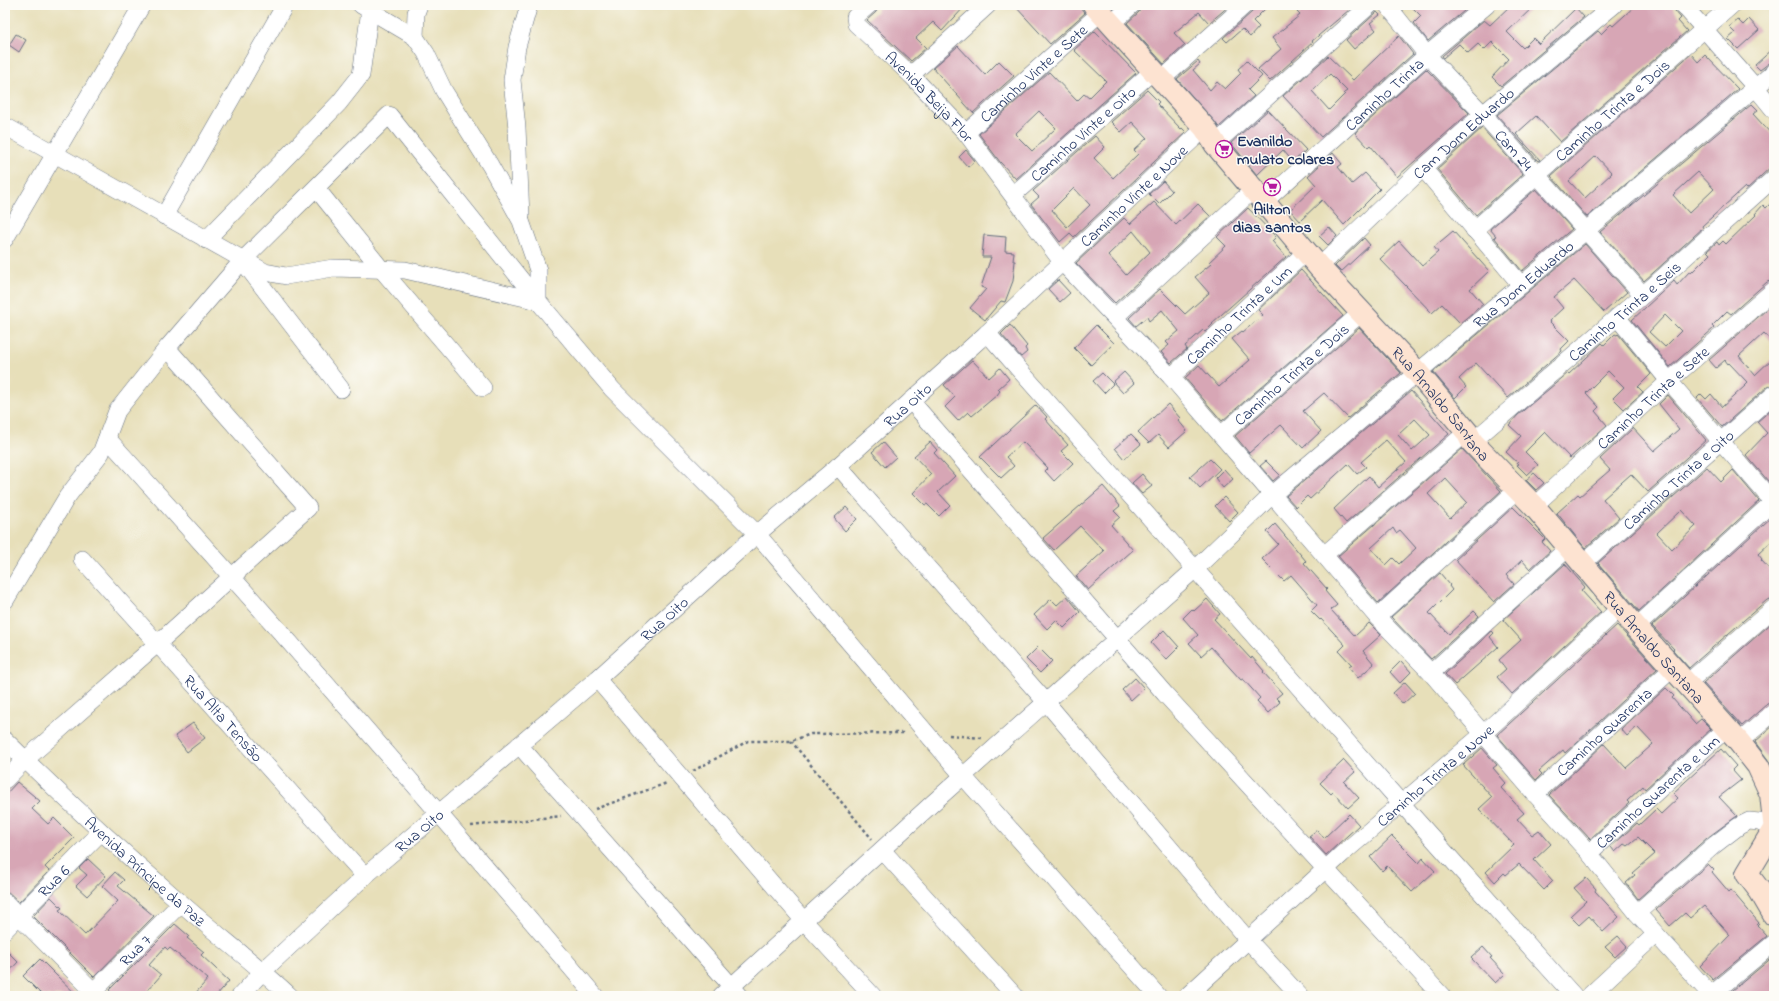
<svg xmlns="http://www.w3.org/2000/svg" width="1779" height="1001" viewBox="0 0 1779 1001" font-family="'Indie Flower',sans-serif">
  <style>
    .building { fill: #d7a6b5; fill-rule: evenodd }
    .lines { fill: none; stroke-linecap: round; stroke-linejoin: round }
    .street-casing { stroke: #626d7e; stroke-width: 18 }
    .secondary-casing { stroke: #626d7e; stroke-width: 24 }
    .path { stroke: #626d7e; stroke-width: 2.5; stroke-dasharray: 3 3; stroke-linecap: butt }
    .street { stroke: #fff; stroke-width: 17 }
    .secondary { stroke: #fde3d1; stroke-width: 22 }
    .labels { text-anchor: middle; stroke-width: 3; stroke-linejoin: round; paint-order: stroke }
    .street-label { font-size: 16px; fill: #1b2f5e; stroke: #fdfcf7 }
    .poi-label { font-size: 16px; font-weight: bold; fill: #1b2f5e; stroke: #fdfcf7; text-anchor: start }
  </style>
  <rect width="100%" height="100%" fill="#fdfcf7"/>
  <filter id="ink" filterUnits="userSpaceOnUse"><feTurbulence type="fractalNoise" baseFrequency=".025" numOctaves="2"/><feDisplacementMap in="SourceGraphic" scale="8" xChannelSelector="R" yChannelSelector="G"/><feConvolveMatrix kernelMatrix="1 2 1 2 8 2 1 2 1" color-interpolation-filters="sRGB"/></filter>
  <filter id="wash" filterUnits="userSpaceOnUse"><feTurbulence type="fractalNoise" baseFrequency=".012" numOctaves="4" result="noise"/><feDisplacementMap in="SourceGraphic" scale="16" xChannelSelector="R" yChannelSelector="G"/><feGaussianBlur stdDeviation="0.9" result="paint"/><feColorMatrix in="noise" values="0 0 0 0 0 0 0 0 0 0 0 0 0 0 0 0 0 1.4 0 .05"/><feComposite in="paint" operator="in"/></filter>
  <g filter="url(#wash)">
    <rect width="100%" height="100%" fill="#e7dfb9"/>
    <g id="blocks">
      <path class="building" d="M879,5H966L942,31L933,22L916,38L926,48L911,61L867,20L876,12Z
        M1014,5H1078L1085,13L1050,44Z
        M1142,5H1230L1209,23L1199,12L1174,33L1185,45L1164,64L1127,23L1139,12Z
        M1255,5H1269L1253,21L1259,27L1250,37L1242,29L1227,42L1223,38L1252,12Z
        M1305,5H1355L1312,41L1313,42L1270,81L1258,69L1281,49L1272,38L1300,15L1297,12Z
        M1410,5H1470V6L1428,41L1414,23L1421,16Z
        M1511,5H1535L1507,32L1523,48L1533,38L1539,44L1576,8L1584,17L1501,86L1492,77L1509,59L1492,42L1484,50L1478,44L1468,53L1459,44L1443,58L1442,56L1484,20L1490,25Z
        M1636,5H1673L1675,11L1681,18L1678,21L1687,31L1560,142L1536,116L1516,134L1540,160L1538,161L1497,115L1598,31L1601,34L1611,24L1613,26Z
        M1377,12L1380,15L1370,23L1376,30L1354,49L1346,40Z
        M1749,19L1759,30L1738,49L1728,39L1735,33L1729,27L1738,20L1743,25Z
        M1095,31L1136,73L1016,179L1000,162L979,134L1049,72L1077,101L1084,94L1089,98L1106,81L1074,50ZM1039,111L1056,128L1032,151L1015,134Z
        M16,34L26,40L19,52L9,45Z
        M1399,36L1413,54L1321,137L1283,96L1328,56L1353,80ZM1330,74L1347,91L1344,93L1345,94L1329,110L1312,91Z
        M958,46L985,75L999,61L1014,76L973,113L933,68Z
        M1774,48V62L1768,64L1760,70L1755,65Z
        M1691,54L1698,62L1705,55L1738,89L1587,217L1551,176ZM1596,156L1612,173L1585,198L1569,181Z
        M1198,61L1200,64L1193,70L1210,90L1217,82L1225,89L1241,73L1238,69L1247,61L1262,76L1248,90L1254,96L1219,127L1177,79Z
        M1426,69L1469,113L1397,177L1370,145L1368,147L1355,133Z
        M1147,90L1159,102L1157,104L1181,129L1182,128L1186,132L1074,237L1070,233L1060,242L1031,204L1039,197L1033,191L1095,136L1105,147L1094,158L1113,178L1138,154L1134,150L1147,138L1132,122L1121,132L1111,122ZM1074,188L1090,205L1067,227L1052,210Z
        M1752,104L1758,110L1753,114L1774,137V164L1747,189L1745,187L1702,226L1703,228L1644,281L1600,232ZM1698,172L1714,189L1689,213L1673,195Z
        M1268,110L1306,150L1293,162L1283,150L1257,175L1231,143Z
        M1482,128L1523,174L1476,215L1437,169Z
        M966,150L975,161L968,167L959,157Z
        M1333,153L1342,164L1338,167L1352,184L1365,173L1380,189L1344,225L1322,200L1300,221L1290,210L1316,185L1308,176Z
        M1163,181L1172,191L1159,204L1149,194Z
        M1536,189L1572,229L1522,271L1494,237L1496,236L1490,229Z
        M1774,200V280L1767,282L1731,314L1727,311L1712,326L1714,328L1670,367L1632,320L1674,281L1677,285L1690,271L1691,273L1710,254L1707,251L1717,242L1719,245L1723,241L1726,244L1756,215L1755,214L1763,205L1766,208ZM1665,315L1681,331L1665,347L1649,332Z
        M1154,202L1176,225L1198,204L1210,216L1115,303L1076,263L1124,218L1130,224ZM1133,231L1150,252L1126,275L1108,255Z
        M1248,208L1276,237L1272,241L1286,257L1212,323L1213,324L1205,332L1203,330L1185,346L1187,349L1171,363L1161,352L1169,345L1166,342L1179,331L1162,310L1149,321L1147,317L1136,326L1129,318L1160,289L1185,314L1209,293L1195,277L1211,264L1209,262L1226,246L1217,237Z
        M1329,227L1337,236L1328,245L1319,236Z
        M1453,231L1489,271L1470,289L1483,304L1460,323L1442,304L1432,313L1380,259L1399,241L1422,266L1438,252L1434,247Z
        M984,235L1006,237L1005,251L1014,252L1013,261H1015L1013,281L1005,302L1001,301L985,320L970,308L986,289L981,287L991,257H982Z
        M1364,238L1370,245L1341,272L1335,266Z
        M1585,244L1627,292L1604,312L1574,280L1554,297L1563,308L1549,321L1569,341L1561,349L1562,351L1508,398L1476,363L1459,379L1466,387L1455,398L1433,372Z
        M1301,270L1343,316L1222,421L1185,378L1199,365L1219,387L1250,360L1232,339L1242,331L1243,332L1263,315L1258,310Z
        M1058,280L1070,293L1060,302L1048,289Z
        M1774,303V344L1764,333L1739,356L1755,375L1774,357V384L1767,387L1722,427L1697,398L1701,394L1706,399L1711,394L1722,407L1745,386L1744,385L1747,382L1729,363L1728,364L1725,360L1716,368L1709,360Z
        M1010,325L1027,346L1025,348L1027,352L1021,357L1001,334Z
        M1096,325L1114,343L1091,365L1074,348Z
        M1359,328L1401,373L1348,418L1324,393L1303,411L1321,431L1303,448L1281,425L1249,453L1235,436Z
        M1615,334L1617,335L1618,334L1651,374L1638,387L1643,392L1624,409L1613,398L1624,387L1608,371L1586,393L1599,407L1595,411L1607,425L1570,458L1545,432L1525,452L1538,465L1527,475L1517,465L1519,464L1506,452L1521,436L1509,425L1518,415L1568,373L1569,374L1602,343L1604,345Z
        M972,360L989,378L1000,368L1009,379L998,389L1000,391L997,395L972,416L968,412L958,421L945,407L955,397L944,385Z
        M1124,372L1134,383L1123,393L1113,382Z
        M1102,373L1113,384L1104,393L1093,381Z
        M1411,391L1449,434L1346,523L1334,509L1369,476L1378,487L1406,462L1386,440L1361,462L1366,467L1357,474L1348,464L1310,499L1307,496L1296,507L1286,496ZM1415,419L1430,435L1412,451L1398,435Z
        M1668,395L1706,440L1648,492L1631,474L1603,499L1619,518L1585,548L1557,513L1578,494L1580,496L1610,470L1600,459L1633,428L1654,451L1679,429L1659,404Z
        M1168,404L1180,418L1178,420L1187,431L1169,447L1158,435L1149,443L1138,432Z
        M1036,405L1047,417L1045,419L1068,445L1061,451L1073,463L1054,481L1045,471L1048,468L1023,442L1006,457L1014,466L1001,478L980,457Z
        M1774,407V488L1746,455L1767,433L1757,422Z
        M1131,434L1141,444L1124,459L1115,448Z
        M883,442L896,457L885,467L872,452Z
        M930,442L937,450L934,453L955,476L938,492L950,505L939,516L927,504L925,505L913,493L931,474L914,456Z
        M1462,449L1501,491L1378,603L1338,556ZM1445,478L1467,502L1450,518L1428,494ZM1393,528L1396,533L1400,530L1416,548L1399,564L1393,558L1386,565L1371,548Z
        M1210,459L1220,469L1200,488L1190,477Z
        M1266,461L1280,475L1273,481L1260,466Z
        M1707,467L1721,482L1733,470L1759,501L1639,611L1598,563ZM1681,510L1696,526L1672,549L1657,533Z
        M1224,469L1233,479L1223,488L1215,478Z
        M1534,473L1544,483L1536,490L1526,480Z
        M1142,474L1152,486L1142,494L1132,483Z
        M1103,486L1120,506L1114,511L1120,517L1111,525L1133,550L1088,590L1076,576L1104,551L1080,526L1054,550L1043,538Z
        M1224,497L1238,512L1229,521L1215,506Z
        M846,507L857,519L845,531L834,518Z
        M1513,507L1545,539L1542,542L1550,551L1530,569L1522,560L1506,575L1514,584L1494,602L1455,560Z
        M1774,515V539L1758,554L1762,559L1761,560L1774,574V598L1767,600L1689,668L1673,650L1674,649L1652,626Z
        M1275,524L1306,561L1304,563L1327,589L1325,591L1337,605L1331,610L1355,636L1369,623L1381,635L1363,651L1374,664L1358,678L1349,667L1352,665L1339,651L1345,645L1321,619L1320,620L1311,611L1317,605L1291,575L1284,581L1262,559L1278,544L1267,532Z
        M1565,564L1585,587L1581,590L1601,612L1512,694L1497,677L1506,669L1499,660L1521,640L1503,620Z
        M1440,573L1450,585L1449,586L1452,590L1429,613L1449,634L1474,611L1479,616L1431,659L1391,617Z
        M1067,596L1080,612L1064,628L1056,620L1047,629L1034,615L1051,599L1057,605Z
        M1207,599L1220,614L1214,619L1251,659L1252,657L1264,671L1263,672L1282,693L1276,698L1280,702L1268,713L1257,701L1260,698L1243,679L1241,680L1211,647L1201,656L1189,643L1198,635L1183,618L1192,609L1194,611Z
        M1774,621V702L1767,704L1742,726L1703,683Z
        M1617,625L1657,669L1565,753L1563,750L1539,771L1542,774L1536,780L1497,735Z
        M1164,630L1179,647L1166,660L1151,643Z
        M1492,631L1494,633L1490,637L1498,647L1455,685L1445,674Z
        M1038,647L1052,661L1040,673L1026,659Z
        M1401,661L1411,672L1400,683L1390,672Z
        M1135,678L1144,688L1131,700L1122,690Z
        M1405,682L1415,693L1403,704L1393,693Z
        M1666,688L1674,696L1672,698L1695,724L1701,719L1711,729L1645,789L1643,786L1627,801L1629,803L1590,839L1549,795L1604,744L1626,768L1652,745L1653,744L1637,727L1627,736L1621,729Z
        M193,723L205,738L187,752L175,736Z
        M1774,725V768L1755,742Z
        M1482,748L1497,765L1493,768L1506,783L1501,788L1524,813L1517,819L1532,835L1539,830L1551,844L1534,860L1553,881L1544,890L1519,864L1506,875L1504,873L1495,882L1486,872L1514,845L1479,809L1492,797L1463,765Z
        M1721,749L1736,766L1732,770L1741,780L1719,797L1737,816L1707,838L1638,899L1626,883L1635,875L1633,873L1655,854L1638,837L1627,846L1624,844L1615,852L1611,847L1637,823L1639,825L1656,809L1661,814L1678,798L1673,793Z
        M1344,760L1355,772L1344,782L1359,798L1348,808L1333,792L1331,794L1320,783Z
        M17,782L40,801L32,809L48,824L54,818L74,838L45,867L49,871L19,902L5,889V795Z
        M1349,814L1359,825L1326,855L1309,836L1317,830L1324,838Z
        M1392,836L1419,863L1423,858L1435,871L1412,892L1387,866L1382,871L1370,857Z
        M88,859L106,876L87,896L76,886L87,875L79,868Z
        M1708,864L1714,870L1712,872L1729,892L1731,890L1759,923L1757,925L1767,936L1713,980L1700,966L1730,935L1704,906L1690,918L1685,913L1670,926L1656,910Z
        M115,872L124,880L118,886L154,916L94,977L33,916L51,897L62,908L59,910L85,935L118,901L102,886Z
        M1586,878L1596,889L1595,891L1619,917L1603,932L1589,916L1579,925L1570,916L1586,901L1574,888Z
        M175,924L189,936L187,938L204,952L201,955L229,981L216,996H193L208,979L170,948L168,950L165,947L149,965L161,975L148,990L155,996H115L109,990Z
        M1618,936L1627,946L1615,957L1605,947Z
        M1483,947L1492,957L1490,958L1505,974L1495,983L1471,958Z
        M5,949L18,962L5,976Z
        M1774,956V996L1727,995Z
        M40,959L56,975L78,996H43L23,976Z"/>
    </g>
  </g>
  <g filter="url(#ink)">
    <use href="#blocks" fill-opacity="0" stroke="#626d7e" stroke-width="1"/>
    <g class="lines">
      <g class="street-casing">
        <g id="street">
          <path d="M361,5L415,37L426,53L444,91L490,165L521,221L538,270V301"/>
          <path id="s1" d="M869,5L855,17L856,24L911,75L966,133L1062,262L1171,377L1324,555L1377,617L1431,673L1535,794L1589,853L1637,913L1712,996"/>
          <path id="s2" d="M1387,5L1427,55L1483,114L1643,295"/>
          <path d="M1683,5L1756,88L1774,110"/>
          <path d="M1111,24L1132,5"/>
          <path d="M415,37L416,13L419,5"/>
          <path d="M911,75L988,5"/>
          <path d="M1161,80L1245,5"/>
          <path d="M5,126L265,272L286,276L333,268L405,270L538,301L612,389L757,534L963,776L1158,996"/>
          <path id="s3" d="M966,133L1100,13"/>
          <path d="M1215,144L1370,5"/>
          <path d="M1423,168L1521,285"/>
          <path d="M316,188L382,270L483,388"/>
          <path id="s4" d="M1013,195L1153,71"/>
          <path id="s5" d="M1265,201L1427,55L1487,5"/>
          <path d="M164,216L285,5"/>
          <path d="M521,216L517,128L512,80L517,47L529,5"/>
          <path id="s6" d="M1474,230L1732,5"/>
          <path d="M5,239L142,5"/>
          <path d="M206,240L339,103L361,75L370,10"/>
          <path d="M245,264L341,389"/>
          <path id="s7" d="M1319,267L1423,168L1483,114L1614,5"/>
          <path d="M1115,317L1254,189"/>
          <path d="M1617,317L1669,381L1774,503"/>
          <path d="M987,333L1401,803L1574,996"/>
          <path d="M167,348L242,261L389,115L538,301"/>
          <path id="s8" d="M1171,377L1306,252"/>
          <path d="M911,401L1165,694L1442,996"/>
          <path id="s9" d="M1221,435L1361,313"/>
          <path d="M107,438C273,621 435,807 595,996"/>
          <path id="s10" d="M1472,442L1643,295L1774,178"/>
          <path d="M838,466L1046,702L1248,940L1300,996"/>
          <path id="s11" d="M1534,506L1669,381L1774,290"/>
          <path d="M1324,555L1467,432"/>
          <path id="s12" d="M82,559L365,876"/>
          <path id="s13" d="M1582,564L1774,394"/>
          <path d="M5,601L67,497L101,453L117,411L167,348L308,508L157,644L25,760L5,780"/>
          <path d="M1377,617L1518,489"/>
          <path d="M1636,627L1774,501"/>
          <path d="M1431,673L1569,547"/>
          <path d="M597,679L804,921L873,996"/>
          <path d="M1686,684L1774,608"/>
          <path id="s14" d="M5,740C62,796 121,851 181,903C217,935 255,963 290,996"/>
          <path d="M1739,742L1774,712"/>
          <path d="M519,745L740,996"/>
          <path id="s15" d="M1535,794L1673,668"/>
          <path d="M882,850L1015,996"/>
          <path id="s16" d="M1589,853L1726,729"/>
          <path d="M5,902L98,996"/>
          <path d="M1637,913L1713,846L1739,826L1749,821L1759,822L1774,828"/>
          <path id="s17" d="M5,930L101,832"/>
          <path d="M1711,995L1774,943"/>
          <path id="s18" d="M89,996L181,903"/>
          <path id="s19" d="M240,996L263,971L365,876L597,679L757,534L838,466L987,333L1205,128"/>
          <path id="s20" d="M721,996L934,802L1194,570L1272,495L1774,72"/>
          <path id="s21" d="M1187,996L1342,854L1483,734L1620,608"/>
          <path d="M1589,996L1656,934"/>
        </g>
      </g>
      <g class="secondary-casing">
        <g id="secondary">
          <path id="s22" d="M1094,5L1205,128L1215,144L1319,267L1417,372L1467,432L1472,442L1534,506L1636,627L1739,742L1758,766L1771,794L1774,822"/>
          <path d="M1774,829L1747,874L1760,891L1774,915"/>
        </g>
      </g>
      <path class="path" d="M949,735L982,738
        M791,741L872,839
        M693,771L748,741H791L811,734L906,733
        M595,809L667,783
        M471,826L561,816"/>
      <use href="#street" class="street"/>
      <use href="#secondary" class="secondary"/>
    </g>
  </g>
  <defs>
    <g id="supermarket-ring" transform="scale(0.9)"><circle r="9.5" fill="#fdfcf7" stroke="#b5179e" stroke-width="1.5"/><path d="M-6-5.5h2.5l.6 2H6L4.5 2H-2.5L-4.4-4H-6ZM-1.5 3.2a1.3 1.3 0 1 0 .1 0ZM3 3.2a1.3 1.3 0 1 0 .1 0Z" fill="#b5179e"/></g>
  </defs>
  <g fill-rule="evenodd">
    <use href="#supermarket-ring" x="1224" y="149"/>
    <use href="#supermarket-ring" x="1272" y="187"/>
  </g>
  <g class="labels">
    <g class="street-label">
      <text dy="6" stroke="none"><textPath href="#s3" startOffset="90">Caminho Vinte e Sete</textPath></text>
      <text dy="6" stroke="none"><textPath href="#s5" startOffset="160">Caminho Trinta</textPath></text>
      <text dy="6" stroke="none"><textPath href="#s1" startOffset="129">Avenida Beija Flor</textPath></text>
      <text dy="6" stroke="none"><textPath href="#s6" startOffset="183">Caminho Trinta e Dois</textPath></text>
      <text dy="6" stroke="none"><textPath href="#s4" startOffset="93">Caminho Vinte e Oito</textPath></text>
      <text dy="6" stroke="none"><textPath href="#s7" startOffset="197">Cam Dom Eduardo</textPath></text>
      <text dy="6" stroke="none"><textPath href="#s2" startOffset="193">Cam 24</textPath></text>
      <text dy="6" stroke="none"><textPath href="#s19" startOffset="1200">Caminho Vinte e Nove</textPath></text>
      <text dy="6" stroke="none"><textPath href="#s20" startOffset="1073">Rua Dom Eduardo</textPath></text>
      <text dy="6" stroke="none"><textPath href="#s10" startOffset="201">Caminho Trinta e Seis</textPath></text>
      <text dy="6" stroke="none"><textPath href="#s8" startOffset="92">Caminho Trinta e Um</textPath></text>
      <text dy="6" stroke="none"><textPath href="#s9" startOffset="93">Caminho Trinta e Dois</textPath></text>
      <text dy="6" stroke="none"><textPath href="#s11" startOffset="161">Caminho Trinta e Sete</textPath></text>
      <text dy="6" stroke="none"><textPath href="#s22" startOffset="529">Rua Arnaldo Santana</textPath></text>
      <text dy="6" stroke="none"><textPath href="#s19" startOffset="892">Rua Oito</textPath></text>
      <text dy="6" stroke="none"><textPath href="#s13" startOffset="128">Caminho Trinta e Oito</textPath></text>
      <text dy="6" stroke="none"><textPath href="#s19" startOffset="568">Rua Oito</textPath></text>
      <text dy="6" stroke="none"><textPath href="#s22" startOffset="853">Rua Arnaldo Santana</textPath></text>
      <text dy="6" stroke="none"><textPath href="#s12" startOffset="213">Rua Alta Tensão</textPath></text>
      <text dy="6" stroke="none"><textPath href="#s15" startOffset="93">Caminho Quarenta</textPath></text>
      <text dy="6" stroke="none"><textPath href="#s21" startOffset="332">Caminho Trinta e Nove</textPath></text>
      <text dy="6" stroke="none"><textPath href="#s16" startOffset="92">Caminho Quarenta e Um</textPath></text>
      <text dy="6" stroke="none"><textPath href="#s19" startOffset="244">Rua Oito</textPath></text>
      <text dy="6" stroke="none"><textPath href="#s14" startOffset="192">Avenida Príncipe da Paz</textPath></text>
      <text dy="6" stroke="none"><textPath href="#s17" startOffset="69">Rua 6</textPath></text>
      <text dy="6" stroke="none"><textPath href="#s18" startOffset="65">Rua 7</textPath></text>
    </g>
    <g class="poi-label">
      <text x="1237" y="146">Evanildo<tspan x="1237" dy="18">mulato colares</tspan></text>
      <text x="1272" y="214" text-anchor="middle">Ailton<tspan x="1272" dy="18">dias santos</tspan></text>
    </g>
  </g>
  <rect width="1779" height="1001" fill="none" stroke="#fdfcf7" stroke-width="20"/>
</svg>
